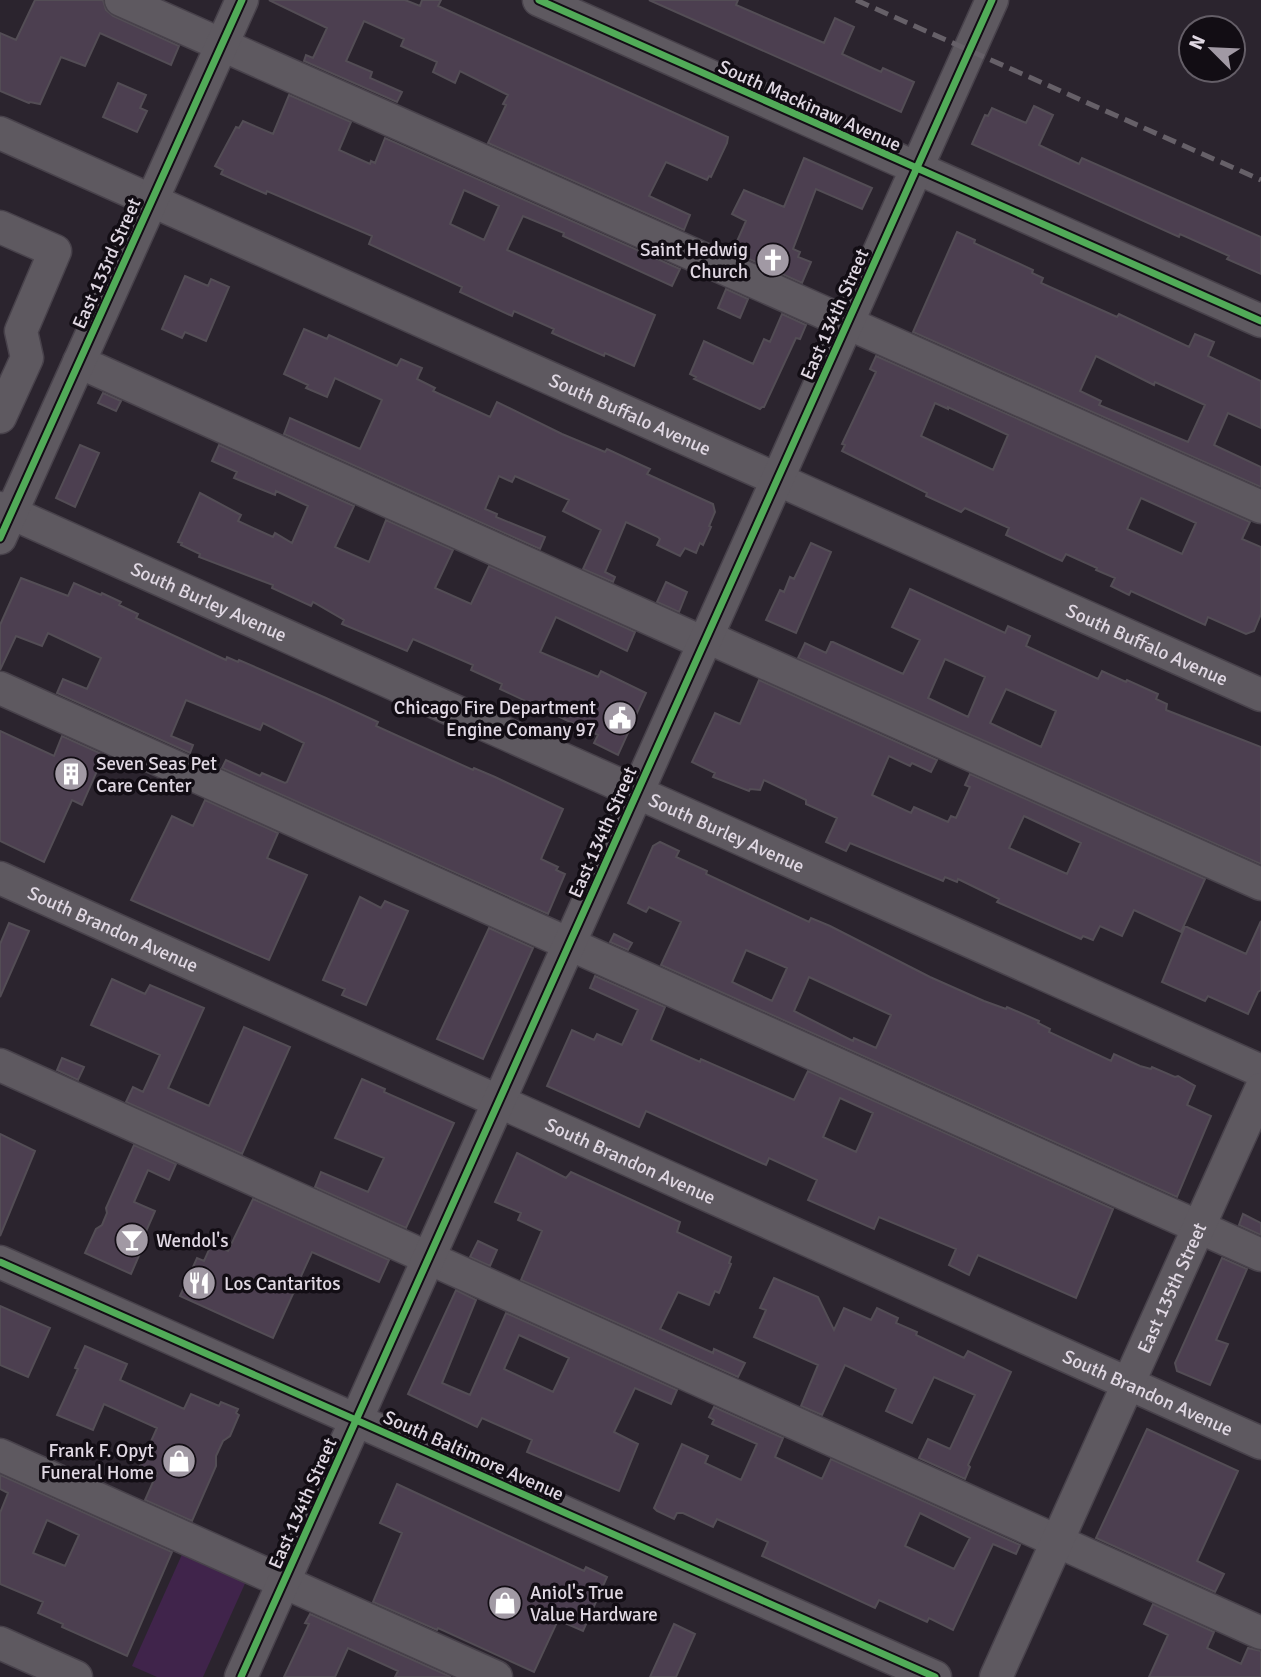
<svg xmlns="http://www.w3.org/2000/svg" width="1261" height="1677" viewBox="0 0 1261 1677" font-family="Signika,sans-serif">
  <style>
    .green { fill: #40244b }
    .building { fill: #4c3f50; stroke: #534d55; stroke-width: 2; fill-rule: evenodd }
    .lines { fill: none; stroke-linecap: round; stroke-linejoin: round }
    .minor-casing { stroke: #48424b; stroke-width: 35 }
    .minor { stroke: #5e5960; stroke-width: 32 }
    .rail { stroke: #666068; stroke-width: 5; stroke-dasharray: 14 7; stroke-linecap: butt }
    .cycleway-casing { stroke: #120d14; stroke-width: 11 }
    .cycleway { stroke: #51ab58; stroke-width: 7 }
    .labels { text-anchor: middle; stroke-width: 7; stroke-linejoin: round; paint-order: stroke }
    .street-label { font-size: 19px; fill: #e0d8e3; stroke: #120d14 }
    .poi-label { font-size: 19px; fill: #e0d8e3; stroke: #120d14; text-anchor: start }
  </style>
  <rect width="100%" height="100%" fill="#2b242e"/>
  <path class="green" d="M184,1550L247,1579L203,1677H157L132,1666Z"/>
  <path class="building" d="M35,0H103L106,10L113,16L179,46L171,65L100,33L85,66L61,57L40,104L30,102L29,103L0,91V33L16,40Z
    M269,0H405L420,6L422,0H441L438,6L728,137L727,143L711,177L709,176L707,180L666,162L649,196L690,215L684,230L488,143L506,105L503,104L508,95L460,71L455,83L433,72L437,62L401,46L404,39L364,21L346,61L372,72L370,78L402,92L397,102L304,61L306,55L313,58L327,28Z
    M649,0H738L736,5L824,43L835,18L854,27L842,54L881,72L883,68L914,82L901,112Z
    M118,83L146,95L140,108L147,111L137,132L103,117Z
    M289,95L351,122L339,150L370,164L371,161L375,163L385,138L680,269L672,286L563,236L564,233L523,216L507,250L655,315L634,366L605,353L604,356L552,333L554,329L514,311L512,316L460,292L462,287L369,244L372,236L267,191L266,194L221,174L223,170L215,166L236,127L239,128L243,121L273,134ZM464,190L499,206L484,240L450,224Z
    M1034,106L1053,115L1039,145L1079,164L1082,158L1261,237V274L1227,259L1229,256L1180,234L1179,237L972,144L985,115L988,116L992,108L1026,123Z
    M804,158L872,188L862,209L816,189L793,249L800,252L798,257L811,262L802,283L736,253L734,248L746,221L732,214L744,190L784,207Z
    M957,232L975,240L974,243L1033,270L1032,273L1043,278L1041,283L1117,317L1119,314L1189,347L1195,334L1214,342L1208,356L1261,381V428L1228,413L1214,445L1261,467V487L913,332ZM1096,356L1154,385L1155,382L1205,405L1188,442L1099,405L1101,401L1080,391Z
    M185,276L208,286L211,279L229,287L206,341L185,332L182,338L162,329Z
    M726,289L748,299L740,318L718,308Z
    M782,314L806,325L800,339L796,338L764,407H762L760,409L694,379L696,377L690,374L704,341L753,364L764,339L770,342Z
    M304,329L327,339L329,335L397,366L401,359L422,368L417,379L435,388L433,391L490,417L497,402L562,434L605,452L607,449L650,469L647,474L713,504L715,512L709,526L711,527L703,545L700,543L696,553L685,548L680,556L657,545L660,539L658,537L626,522L605,572L615,577L613,582L583,569L601,530L563,511L569,500L515,476L512,482L499,476L485,509L497,514L496,517L545,537L540,549L284,434L290,418L360,449L382,400L335,378L327,397L306,388L308,385L284,374Z
    M876,356L1250,522L1242,539L1261,547V614L1254,631L1246,634L1208,617L1205,625L1131,591L1129,595L1111,586L1115,578L1096,570L1097,568L1066,554L1062,561L1053,557L1006,535L1009,528L965,508L961,512L926,496L927,493L842,451L845,445L842,444L876,372L870,369ZM935,403L948,409V407L1008,435L993,470L921,436ZM1141,498L1196,523L1182,554L1127,529Z
    M103,393L121,401L116,411L98,403Z
    M80,445L99,453L75,507L56,498Z
    M219,445L354,506L335,547L369,562L386,520L453,550L435,588L471,604L489,566L635,632L627,651L556,617L540,652L598,677L601,671L646,693L618,755L594,743L598,735L500,689L502,684L471,670L473,665L413,639L407,651L342,624L344,620L313,602L311,606L272,588L273,585L199,557L200,554L181,545L182,543L178,542L200,493L241,515L238,521L273,537L275,533L292,543L308,506L276,491L275,495L234,478L237,472L212,461Z
    M811,543L831,552L796,633L766,620L780,590L784,592L790,577L794,579Z
    M21,578L68,596L74,583L101,595L102,593L121,602L119,605L138,614L136,618L226,660L227,657L238,662L239,660L326,698L378,722L376,726L473,770L474,768L495,777L563,809L541,859L558,867L556,870L565,874L548,914L222,768L226,760L260,776L262,773L285,783L287,782L304,743L263,723L260,730L186,700L171,736L193,745L190,753L57,693L63,679L87,689L101,658L48,633L42,646L16,636L0,670V625Z
    M666,582L687,592L679,612L657,602Z
    M910,589L1005,633L1008,626L1030,636L1026,646L1098,679L1102,671L1126,682L1127,680L1158,694L1156,699L1167,704L1166,710L1261,747V864L798,658L805,643L826,653L831,642H833L903,674L920,640L892,627ZM945,659L985,677L968,717L928,698ZM1006,689L1056,711L1041,747L990,723Z
    M759,680L937,760L931,772L912,763L910,766L889,756L872,795L911,813L914,807L948,822L951,816L956,818L970,787L965,785L970,774L1205,879L1181,932L1134,910L1122,936L1100,926L1093,940L1083,936L1081,939L997,902L999,899L958,879L957,882L945,877L943,881L850,843L846,851L826,842L837,818L806,804V800L764,780L760,790L750,789L749,791L713,777L715,773L692,762L715,713L740,724ZM1024,816L1081,843L1067,874L1009,848Z
    M0,731L54,756L62,736L104,755L82,805L72,800L44,862L0,841Z
    M205,800L278,833L267,858L307,875L269,960L131,900L172,816L193,826Z
    M660,842L679,851L676,857L707,871L706,874L809,922L811,918L830,926L930,977L984,1001L1006,1009L1007,1007L1039,1021L1038,1023L1050,1029L1049,1032L1111,1061L1114,1054L1140,1066L1151,1069L1152,1067L1175,1077L1178,1076L1195,1086L1187,1105L1211,1116L1177,1197L661,965L681,922L649,907L646,912L628,903L653,846ZM746,950L787,968L772,1001L732,982ZM809,977L891,1015L876,1048L854,1038L853,1041L794,1011Z
    M360,897L381,908L385,901L408,911L366,1005L342,995L345,989L323,980Z
    M1261,921V990L1258,992L1248,1014L1208,996L1205,1001L1162,982L1185,926L1246,954Z
    M9,923L29,931L0,997V944Z
    M489,928L533,948L483,1059L437,1039Z
    M614,934L632,943L628,950L610,942Z
    M595,976L665,1007L651,1040L700,1062L701,1059L794,1100L808,1071L1113,1209L1076,1298L978,1255L969,1275L949,1265L956,1249L879,1217L874,1229L808,1200L817,1180L769,1158L766,1165L646,1111L639,1127L547,1086L572,1030L594,1040L597,1034L622,1045L638,1010L590,988ZM840,1098L873,1113L856,1152L823,1137Z
    M112,979L145,994L150,985L204,1008L168,1088L209,1106L244,1027L290,1047L242,1154L126,1102L133,1087L143,1092L160,1055L91,1025Z
    M62,1058L84,1067L78,1080L57,1070Z
    M362,1079L385,1089L384,1092L454,1123L406,1228L315,1187L321,1172L368,1192L384,1158L335,1138Z
    M0,1134L35,1151L0,1236Z
    M134,1145L176,1164L169,1180L148,1170L134,1202L155,1211L144,1236V1244L131,1274L85,1253L96,1229L102,1225L107,1213L106,1208Z
    M517,1153L566,1178L571,1172L680,1222L677,1232L731,1257L729,1263L731,1264L719,1293L715,1291L709,1305L678,1292L660,1329L713,1353L714,1349L745,1363L738,1377L521,1280L542,1231L518,1220L521,1213L495,1202Z
    M253,1199L389,1260L379,1282L312,1252L273,1338L180,1296L197,1258L204,1261L212,1243L228,1251Z
    M1243,1214L1261,1223V1235L1239,1225Z
    M478,1241L497,1250L490,1266L470,1257Z
    M1222,1258L1247,1269L1216,1340L1228,1344L1210,1385L1177,1371L1175,1363Z
    M774,1278L818,1297L834,1330L844,1308L871,1320L877,1308L898,1318L896,1323L917,1332L916,1335L964,1358L968,1351L1011,1372L968,1465L970,1467L965,1479L919,1458L928,1439L950,1449L975,1395L934,1377L912,1423L886,1411L896,1389L845,1365L822,1415L801,1406L818,1365L754,1337L766,1310L760,1308Z
    M456,1290L476,1300L442,1383L470,1395L506,1313L677,1390L671,1404L635,1388L614,1432L638,1444L619,1491L527,1452L532,1440L482,1418L477,1427L408,1394ZM519,1335L569,1358L553,1392L504,1369Z
    M0,1306L50,1328L28,1377L0,1365Z
    M85,1346L127,1364L120,1380L184,1409L191,1394L219,1406L221,1402L238,1409L236,1413L239,1415L230,1436L223,1441L216,1456V1466L192,1521L145,1500L157,1473L140,1466L157,1428L104,1404L93,1430L57,1415L78,1369L75,1368Z
    M714,1407L783,1438L775,1457L822,1479L831,1459L1020,1545L1016,1554L993,1544L953,1630L929,1618L927,1622L879,1600L875,1608L762,1556L768,1542L717,1519L713,1527L683,1513H677L674,1519L657,1511L654,1508L682,1444L708,1456L705,1463L741,1480L757,1444L712,1424L714,1420L709,1417ZM920,1513L970,1538L954,1569L905,1546Z
    M1147,1429L1238,1471L1197,1561L1224,1574L1215,1592L1096,1538Z
    M0,1475L172,1552L127,1656L62,1627L63,1624L38,1613L43,1602L0,1584V1513L8,1493L0,1489ZM47,1520L79,1535L65,1566L33,1553Z
    M397,1484L584,1571L586,1567L607,1577L583,1631L558,1620L534,1672L438,1628L437,1630L373,1602L402,1533L380,1523Z
    M1153,1604L1214,1632L1207,1648L1241,1664L1248,1648L1261,1651V1677H1149L1168,1635L1144,1624Z
    M310,1614L451,1677H395L398,1671L348,1648L335,1677H284L309,1624L305,1623Z
    M674,1624L695,1634L676,1677H650Z"/>
  <g class="lines">
    <g class="minor-casing">
      <g id="minor">
        <path d="M121,0L1261,507"/>
        <path d="M539,0L1261,321"/>
        <path id="s1" d="M0,133L1261,695"/>
        <path d="M0,227L55,251L21,331L27,358L0,417"/>
        <path d="M79,362L704,643"/>
        <path id="s2" d="M0,508L1261,1071"/>
        <path d="M0,538L242,0"/>
        <path d="M707,637L1261,884"/>
        <path d="M0,688L1261,1255"/>
        <path id="s3" d="M0,878L1261,1443"/>
        <path d="M0,1065L1261,1633"/>
        <path d="M0,1262L935,1677"/>
        <path d="M0,1455L496,1677"/>
        <path d="M0,1643L76,1677"/>
        <path d="M241,1677L992,0"/>
        <path id="s4" d="M996,1677L1261,1089"/>
      </g>
    </g>
    <use href="#minor" class="minor"/>
    <path class="rail" d="M856,0L1261,180"/>
    <g class="cycleway-casing">
      <path id="cycleway" d="M539,0L1261,321
        M0,538L242,0
        M0,1262L935,1677
        M241,1677L992,0"/>
    </g>
    <use href="#cycleway" class="cycleway"/>
  </g>
  <defs>
    <g id="church-disc" transform="scale(1.75)"><circle r="9.5" fill="#a199a4" stroke="#120d14"/><path d="M-1.2-6h2.4v3.5h3.3v2.4h-3.3V6h-2.4V-.1h-3.3v-2.4h3.3Z" fill="#fff"/></g>
    <g id="civic-disc" transform="scale(1.75)"><circle r="9.5" fill="#a199a4" stroke="#120d14"/><path d="M-.6-6.5H3V-4.5H.6V-3L4-1V1h2V6H-6V1h2V-1L-.6-3ZM-1.2 2.5V6h2.4V2.5Z" fill="#fff"/></g>
    <g id="building-disc" transform="scale(1.75)"><circle r="9.5" fill="#a199a4" stroke="#120d14"/><path d="M-4-6H4V6H1V3H-1V6H-4ZM-2.5-4.3h1.7v1.8h-1.7ZM.8-4.3h1.7v1.8H.8ZM-2.5-1h1.7V.8h-1.7ZM.8-1h1.7V.8H.8Z" fill="#fff"/></g>
    <g id="bar-disc" transform="scale(1.75)"><circle r="9.5" fill="#a199a4" stroke="#120d14"/><path d="M-6-5H6L.8 .8V4.5H3.5V6h-7V4.5H-.8V.8Z" fill="#fff"/></g>
    <g id="restaurant-disc" transform="scale(1.75)"><circle r="9.5" fill="#a199a4" stroke="#120d14"/><path d="M-5-6h1v4h1v-4h1v4h1v-4h1v5L-1.5 .5V6h-2V.5L-5-1ZM5-6V6H3V1.5H1.5Q1.5-4 5-6Z" fill="#fff"/></g>
    <g id="shop-disc" transform="scale(1.75)"><circle r="9.5" fill="#a199a4" stroke="#120d14"/><path d="M-5-2.5h2.3a2.7 3.5 0 0 1 5.4 0H5L5.5 6h-11ZM-1.5-2.5h3a1.5 2.3 0 0 0-3 0Z" fill="#fff"/></g>
  </defs>
  <g fill-rule="evenodd">
    <use href="#church-disc" x="773" y="260"/>
    <use href="#civic-disc" x="620" y="718"/>
    <use href="#building-disc" x="71" y="774"/>
    <use href="#bar-disc" x="132" y="1240"/>
    <use href="#restaurant-disc" x="199" y="1283"/>
    <use href="#shop-disc" x="179" y="1461"/>
    <use href="#shop-disc" x="505" y="1603"/>
  </g>
  <g class="labels">
    <g class="street-label">
      <text transform="translate(810 105) rotate(24)" y="7">South Mackinaw Avenue</text>
      <text transform="translate(106 263) rotate(-66)" y="7">East 133rd Street</text>
      <text transform="translate(834 314) rotate(-66)" y="7">East 134th Street</text>
      <text dy="7" stroke="none"><textPath href="#s1" startOffset="690">South Buffalo Avenue</textPath></text>
      <text dy="7" stroke="none"><textPath href="#s2" startOffset="229">South Burley Avenue</textPath></text>
      <text dy="7" stroke="none"><textPath href="#s1" startOffset="1256">South Buffalo Avenue</textPath></text>
      <text transform="translate(602 832) rotate(-66)" y="7">East 134th Street</text>
      <text dy="7" stroke="none"><textPath href="#s2" startOffset="796">South Burley Avenue</textPath></text>
      <text dy="7" stroke="none"><textPath href="#s3" startOffset="124">South Brandon Avenue</textPath></text>
      <text dy="7" stroke="none"><textPath href="#s3" startOffset="691">South Brandon Avenue</textPath></text>
      <text dy="7" stroke="none"><textPath href="#s4" startOffset="427">East 135th Street</textPath></text>
      <text dy="7" stroke="none"><textPath href="#s3" startOffset="1258">South Brandon Avenue</textPath></text>
      <text transform="translate(474 1455) rotate(24)" y="7">South Baltimore Avenue</text>
      <text transform="translate(302 1503) rotate(-66)" y="7">East 134th Street</text>
    </g>
    <g class="poi-label">
      <text x="748" y="256" text-anchor="end">Saint Hedwig<tspan x="748" dy="22">Church</tspan></text>
      <text x="596" y="714" text-anchor="end">Chicago Fire Department<tspan x="596" dy="22">Engine Comany 97</tspan></text>
      <text x="96" y="770">Seven Seas Pet<tspan x="96" dy="22">Care Center</tspan></text>
      <text x="156" y="1247">Wendol's</text>
      <text x="224" y="1290">Los Cantaritos</text>
      <text x="154" y="1457" text-anchor="end">Frank F. Opyt<tspan x="154" dy="22">Funeral Home</tspan></text>
      <text x="530" y="1599">Aniol's True<tspan x="530" dy="22">Value Hardware</tspan></text>
    </g>
  </g>
  <g transform="translate(1212 49) rotate(294)"><circle r="33" fill="#120d14" stroke="#645e67" stroke-width="2"/>
  <path d="M0-5L12 26L0 18L-12 26Z" fill="#a199a4"/>
  <text y="-10" font-size="19" font-weight="bold" text-anchor="middle" fill="#e0d8e3">N</text>
  </g>
</svg>
